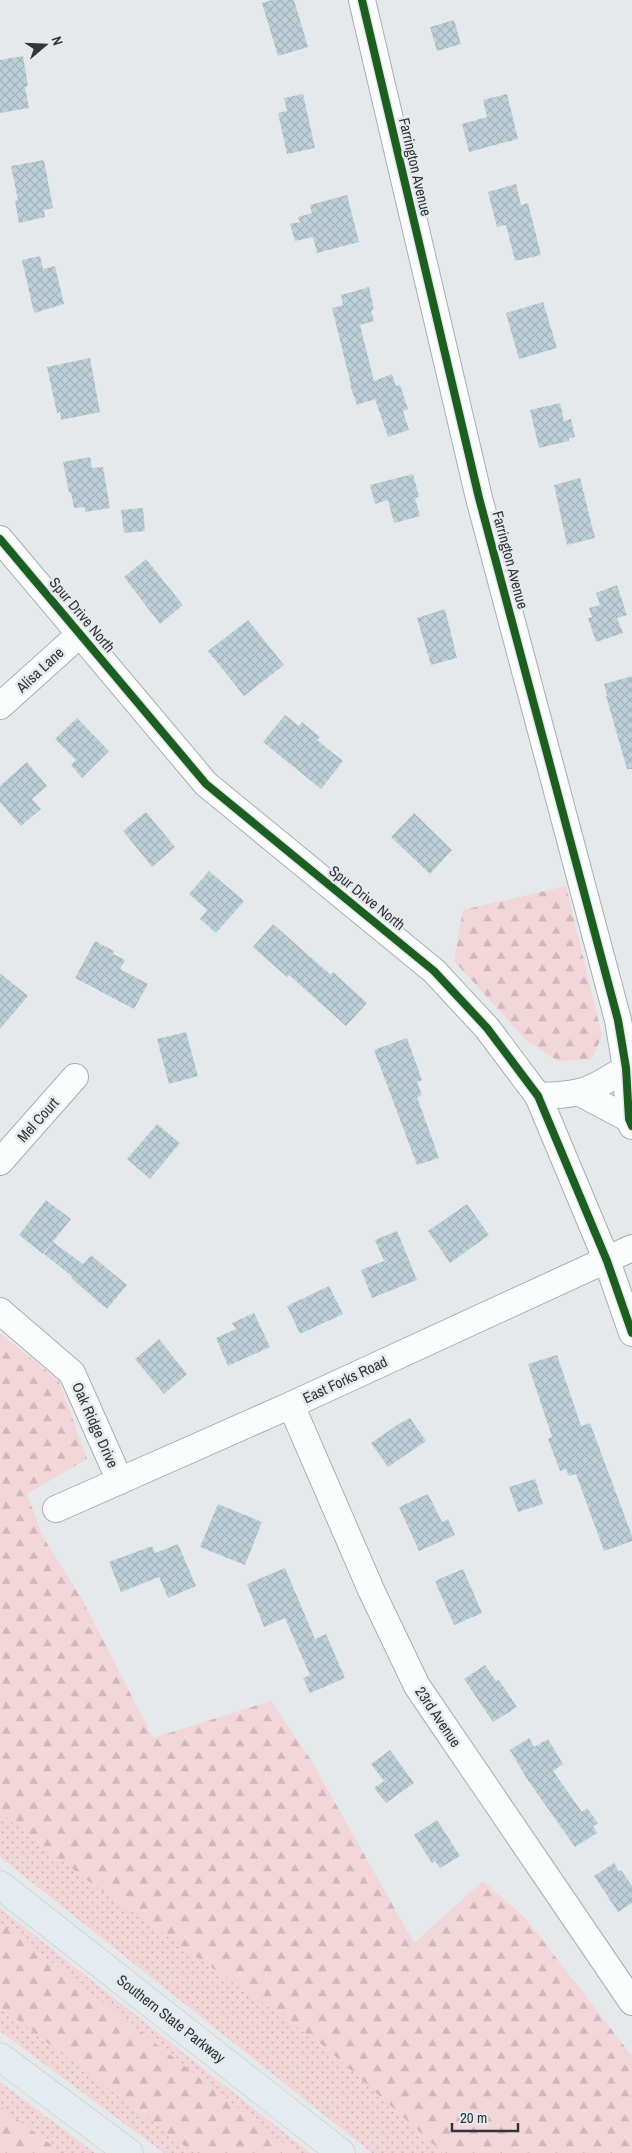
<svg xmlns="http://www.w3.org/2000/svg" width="632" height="2153" viewBox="0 0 632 2153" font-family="'Archivo Narrow',sans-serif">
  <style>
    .grass { fill: url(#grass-dots) }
    .forest { fill: url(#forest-firs) }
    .building { fill: url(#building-cross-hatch) }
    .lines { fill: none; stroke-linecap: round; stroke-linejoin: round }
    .minor-casing { stroke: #abaeaf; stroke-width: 28 }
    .highway-casing { stroke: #c6c7c8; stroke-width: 29 }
    .minor { stroke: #fbfcfc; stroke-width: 26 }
    .highway { stroke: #e5ecf1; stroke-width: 28 }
    .cycleway-casing { stroke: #e4eaed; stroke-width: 11 }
    .cycleway { stroke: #1b5e20; stroke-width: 8 }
    .labels { text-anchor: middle; stroke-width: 5; stroke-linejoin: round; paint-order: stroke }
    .street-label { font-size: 15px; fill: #333537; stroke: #e4eaed }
  </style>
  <defs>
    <pattern id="grass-dots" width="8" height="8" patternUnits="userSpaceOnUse" patternTransform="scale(1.25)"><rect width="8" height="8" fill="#f2d6d8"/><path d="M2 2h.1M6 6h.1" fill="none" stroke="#d0b8ba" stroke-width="1.8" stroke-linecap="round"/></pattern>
    <pattern id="forest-firs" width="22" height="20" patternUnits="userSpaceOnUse" patternTransform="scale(1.25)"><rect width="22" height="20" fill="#f2d6d8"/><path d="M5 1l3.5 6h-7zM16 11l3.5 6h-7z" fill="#d0b8ba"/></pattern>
    <pattern id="building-cross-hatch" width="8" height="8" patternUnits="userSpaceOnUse" patternTransform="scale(1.25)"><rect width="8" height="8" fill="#bdd0d9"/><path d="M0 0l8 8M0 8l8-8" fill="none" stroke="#a3b3bb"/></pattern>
  </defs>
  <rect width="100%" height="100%" fill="#e6e9eb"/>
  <path class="grass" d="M0,1812L84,1878L324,2046L443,2153H372L0,1857Z
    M0,1908L310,2153H164L0,2031Z
    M0,2082L95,2153H0Z"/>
  <path class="forest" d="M566,886L602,1036L592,1059L558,1061L527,1041L454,961L463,910Z
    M0,1333L59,1381L87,1459L27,1494L43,1537L82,1599L153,1738L271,1701L311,1760L414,1943L483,1881L526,1919L632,2056V2153H443L324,2046L84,1878L0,1812Z
    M0,1922L296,2153H194L0,2007Z
    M0,2106L62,2153H0Z"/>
  <path class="building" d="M272,0H294L308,47L278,56L262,3Z
    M454,20L461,44L437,51L430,27Z
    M23,56L28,86L25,87L29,108L0,113V60Z
    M303,94L315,148L287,154L278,113L287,111L284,98Z
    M507,94L518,139L469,152L462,124L487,117L483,100Z
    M44,160L53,208L44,210L45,217L19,223L15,201L18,200L11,166Z
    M516,184L521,205L528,203L541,255L515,261L506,225L497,227L488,192Z
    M347,195L359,242L317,253L313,237L295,241L290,224L300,222L298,217L312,213L310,205Z
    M40,256L43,269L55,266L64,304L34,313L22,260Z
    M369,287L374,310H371L374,321L360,325L374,381L392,374L396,386L400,385L408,409L403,411L409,430L388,437L375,399L357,405L350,385H351L332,308L343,305L341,295Z
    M543,302L557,348L519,359L506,313Z
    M90,358L100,412L61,420L60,412L57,413L47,367Z
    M560,403L564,421L571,419L575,437L569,438V441L539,448L530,410Z
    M90,457L92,468L103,467L110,508L85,512V507L74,508L71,492L69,493L63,462Z
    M413,474L419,497L415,498L420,516L394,523L388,500L375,504L370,485Z
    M580,478L595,538L567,545L554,485Z
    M143,508L145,531L124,533L121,510Z
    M146,559L183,605L160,624L124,577Z
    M617,585L627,615L617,618L623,633L596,642L588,618L592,617L589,608L600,605L596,593Z
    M445,609L457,658L431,665L417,618Z
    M248,620L284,665L244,696L208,651Z
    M632,676V769H627L606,696L607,695L604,684Z
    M285,715L299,726L302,722L320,737L317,740L343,761L321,789L263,742Z
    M77,718L109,751L82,778L71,765L76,760L55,739Z
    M27,762L47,786L32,799L41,809L21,826L0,802V786Z
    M146,812L175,847L152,867L123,831Z
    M414,813L452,850L430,874L391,837Z
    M209,871L244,901L216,933L200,919L207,910L189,894Z
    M273,924L331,975L333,972L367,1003L346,1026L289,975L287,977L253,947Z
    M95,941L114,951L113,954L125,960L120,969L148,984L134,1009L75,978Z
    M0,973L28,996L0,1029Z
    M186,1032L198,1076L169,1084L157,1039Z
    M407,1038L422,1080L417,1082L422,1095L417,1097L439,1158L417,1165L374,1050Z
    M157,1124L180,1143L150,1179L127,1159Z
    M46,1200L71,1219L43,1254L19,1235Z
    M467,1204L489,1235L450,1263L428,1231Z
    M397,1231L417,1280L372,1298L361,1270L384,1261L375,1240Z
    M53,1242L83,1264L91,1255L127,1285L107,1309L71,1278L73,1277L44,1254Z
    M329,1286L343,1314L300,1334L287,1306Z
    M254,1313L270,1347L228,1366L216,1338L236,1329L232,1323Z
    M159,1339L187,1374L164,1394L135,1359Z
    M557,1355L581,1426L590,1423L632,1536V1541L610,1549L604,1551L576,1474L569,1476L566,1469L560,1471L548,1439L552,1437L528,1364Z
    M410,1418L426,1441L388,1467L371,1443L400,1423Z
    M535,1479L543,1504L518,1512L509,1487Z
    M428,1494L442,1522L448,1519L455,1535L419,1551L399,1507Z
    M218,1504L262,1522L245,1565L200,1547Z
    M178,1544L196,1586L168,1598L159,1577L121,1592L109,1562L152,1546L155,1553Z
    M285,1568L315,1639L326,1634L345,1678L310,1693L303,1678L310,1675L285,1618L264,1627L247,1584Z
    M463,1569L482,1613L454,1625L435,1581Z
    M485,1665L496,1681L499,1680L517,1707L493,1722L464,1679Z
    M529,1738L534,1747L548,1739L563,1764L553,1771L582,1812L587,1808L598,1823L593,1826L597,1833L575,1847L527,1779L510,1750Z
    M390,1750L414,1783L386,1803L374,1788L384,1781L371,1764Z
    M437,1820L460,1856L440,1868L435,1861L432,1863L414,1835Z
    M614,1863L619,1872L621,1870L632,1886V1903L618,1912L594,1876Z"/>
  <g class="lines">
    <g class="minor-casing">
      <path id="minor" d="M362,0L479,498L618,1020L626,1068L629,1119L632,1126
        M0,539L206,784L434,971L487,1028L538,1096L607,1261L632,1333
        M0,706L80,634
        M580,1093L629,1119
        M538,1096C582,1095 589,1092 626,1068
        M0,1162L75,1077
        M0,1311L72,1373L120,1481
        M291,1405L372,1592L417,1686L632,2002
        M56,1509L291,1405L632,1248"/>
    </g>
    <g class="highway-casing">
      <path id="highway" d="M0,1885L341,2153
        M0,2057L129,2153"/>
    </g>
    <use href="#minor" class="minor"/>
    <use href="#highway" class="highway"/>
    <g class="cycleway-casing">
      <path id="cycleway" d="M362,0L479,498L618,1020L626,1068L629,1119L632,1126
        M0,539L206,784L434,971L487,1028L538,1096L607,1261L632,1333"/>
    </g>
    <use href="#cycleway" class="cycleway"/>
  </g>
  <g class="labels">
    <g class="street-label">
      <text transform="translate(415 167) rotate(77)" y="5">Farrington Avenue</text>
      <text transform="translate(510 560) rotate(75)" y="5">Farrington Avenue</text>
      <text transform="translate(82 615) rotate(50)" y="5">Spur Drive North</text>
      <text transform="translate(40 670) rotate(-43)" y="5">Alisa Lane</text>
      <text transform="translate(367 898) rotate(39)" y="5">Spur Drive North</text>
      <text transform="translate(38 1120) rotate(-48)" y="5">Mel Court</text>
      <text transform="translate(345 1380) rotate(-25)" y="5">East Forks Road</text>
      <text transform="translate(95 1425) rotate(66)" y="5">Oak Ridge Drive</text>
      <text transform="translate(438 1717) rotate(56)" y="5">23rd Avenue</text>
      <text transform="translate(171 2019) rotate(38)" y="5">Southern State Parkway</text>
    </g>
  </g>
  <g transform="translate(45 45) rotate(71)" stroke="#e4eaed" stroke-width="4" paint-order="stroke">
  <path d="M0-4L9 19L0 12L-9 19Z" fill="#333537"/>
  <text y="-8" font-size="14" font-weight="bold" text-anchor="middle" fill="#333537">N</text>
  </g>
  <path d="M452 2123v8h66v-8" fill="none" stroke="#333537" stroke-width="2.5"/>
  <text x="460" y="2123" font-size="15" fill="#333537" stroke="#e4eaed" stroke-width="4" paint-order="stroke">20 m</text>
</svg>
